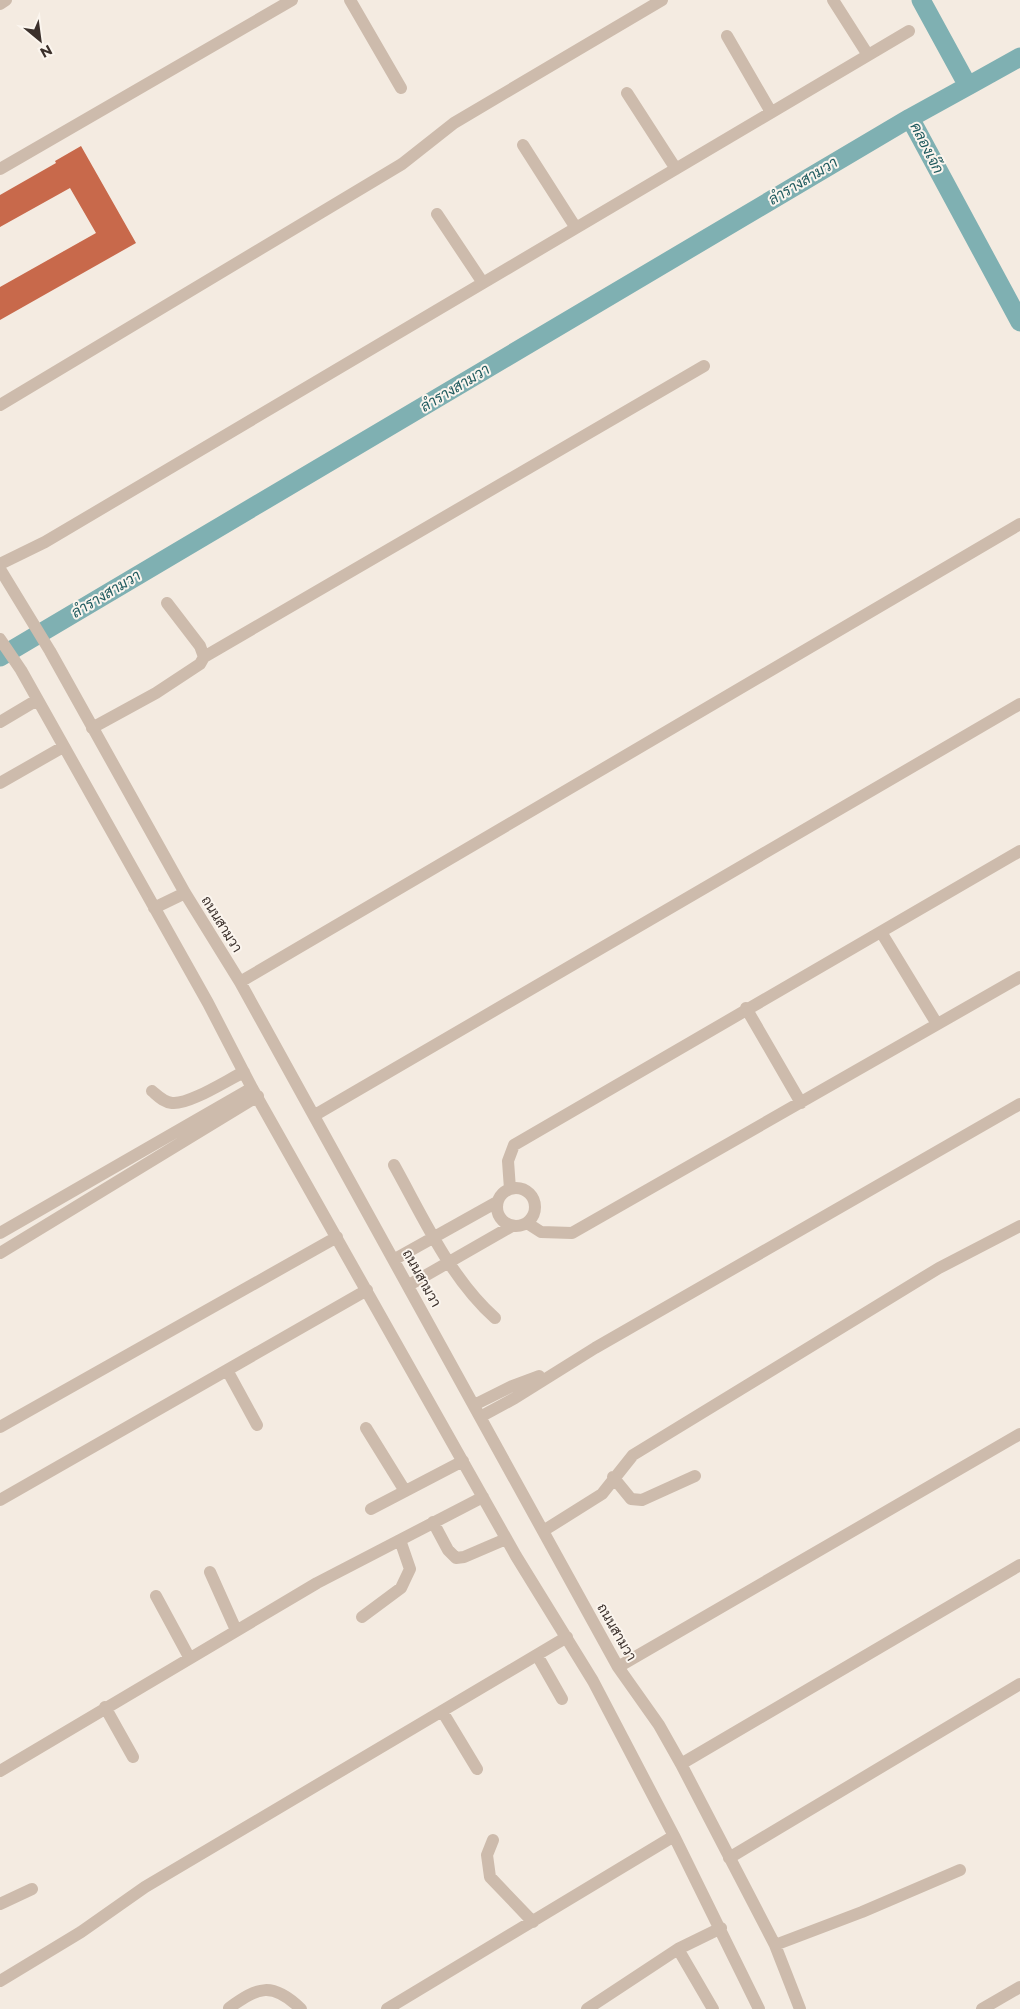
<svg xmlns="http://www.w3.org/2000/svg" width="1020" height="2009" viewBox="0 0 1020 2009" font-family="Montserrat,Sarabun,sans-serif">
  <style>
    .lines { fill: none; stroke-linecap: round; stroke-linejoin: round }
    .canal { stroke: #7fb0b2; stroke-width: 19 }
    .building { fill: #c8694b }
    .minor { stroke: #cdbbac; stroke-width: 12 }
    .labels { text-anchor: middle; stroke-width: 4; stroke-linejoin: round; paint-order: stroke }
    .street-label { font-size: 14px; fill: #3b302b; stroke: #fbf5ee }
    .water-label { font-size: 15px; font-style: italic; fill: #1f5a5e; stroke: #fbf5ee }
  </style>
  <rect width="100%" height="100%" fill="#f4ebe1"/>
  <g class="lines">
    <path class="canal" d="M968,86L1020,57
      M910,118L1020,322
      M0,657L910,118L968,86L921,0"/>
  </g>
  <path class="building" d="M81,146L136,243L0,320V287L96,233L70,188L0,227V195L56,163L55,161Z"/>
  <g class="lines">
    <path class="minor" d="M350,0L401,88
      M833,0L868,55
      M0,4L6,0
      M727,36L771,112
      M627,93L676,169
      M523,145L576,228
      M0,169L292,0
      M437,214L483,283
      M0,405L402,164L454,123L662,0
      M0,564L45,542L909,31
      M0,569L50,651L185,893L240,982L618,1667L659,1725L681,1764L775,1945L800,2009
      M0,639L21,670L208,1003L252,1088L516,1556L593,1681L674,1836L759,2009
      M204,657L704,366
      M0,722L37,700
      M92,728L156,693L200,664L204,657L200,646L167,603
      M0,783L63,747
      M154,908L185,893
      M881,932L937,1024
      M240,982L1020,524
      M746,1008L801,1103
      M152,1091C158,1096 163,1102 172,1103C189,1105 227,1080 244,1072
      M315,1115L1020,704
      M394,1165C423,1217 450,1278 495,1318
      M497 1207a19 19 0 1 1 38 0a19 19 0 1 1-38 0Z
      M510,1189L508,1161L514,1145L1020,851
      M527,1223L541,1232L572,1233L1020,977
      M0,1233L252,1088
      M0,1253L258,1096
      M395,1259L497,1202
      M409,1285L512,1226
      M227,1370L257,1425
      M474,1405L510,1387L539,1376
      M480,1417L515,1398L595,1348L1020,1104
      M0,1427L337,1237
      M366,1428L405,1491
      M613,1477L631,1499L642,1500L695,1476
      M0,1500L367,1290
      M371,1509L463,1461
      M433,1522L448,1550L456,1558L464,1557L506,1539
      M543,1531L602,1494L633,1455L939,1268L1020,1226
      M210,1572L236,1630
      M156,1596L189,1657
      M362,1617L401,1588L410,1569L400,1540
      M537,1655L562,1699
      M618,1667L1020,1434
      M105,1707L133,1757
      M442,1711L477,1769
      M681,1764L1020,1565
      M0,1771L317,1583L483,1497
      M493,1840L487,1855L490,1877L533,1922
      M729,1858L1020,1684
      M0,1904L32,1889
      M775,1945L862,1912L960,1870
      M678,1949L713,2009
      M0,1981L81,1932L145,1887L567,1637
      M229,2008C258,1987 272,1981 301,2009
      M387,2009L674,1836
      M587,2009L678,1949L721,1928
      M982,2009L1020,1987"/>
  </g>
  <g class="labels">
    <g class="street-label">
      <text transform="translate(222 924) rotate(58)" y="5">ถนนสามวา</text>
      <text transform="translate(422 1278) rotate(61)" y="5">ถนนสามวา</text>
      <text transform="translate(617 1632) rotate(60)" y="5">ถนนสามวา</text>
    </g>
    <g class="water-label">
      <text transform="translate(927 148) rotate(63)" y="5">คลองเจ๊ก</text>
      <text transform="translate(803 181) rotate(-31)" y="5">ลำรางสามวา</text>
      <text transform="translate(455 388) rotate(-31)" y="5">ลำรางสามวา</text>
      <text transform="translate(106 594) rotate(-31)" y="5">ลำรางสามวา</text>
    </g>
  </g>
  <g transform="translate(40 40) rotate(151)" stroke="#fbf5ee" stroke-width="4" paint-order="stroke">
  <path d="M0-4L9 19L0 12L-9 19Z" fill="#3b302b"/>
  <text y="-8" font-size="14" font-weight="bold" text-anchor="middle" fill="#3b302b">N</text>
  </g>
</svg>
